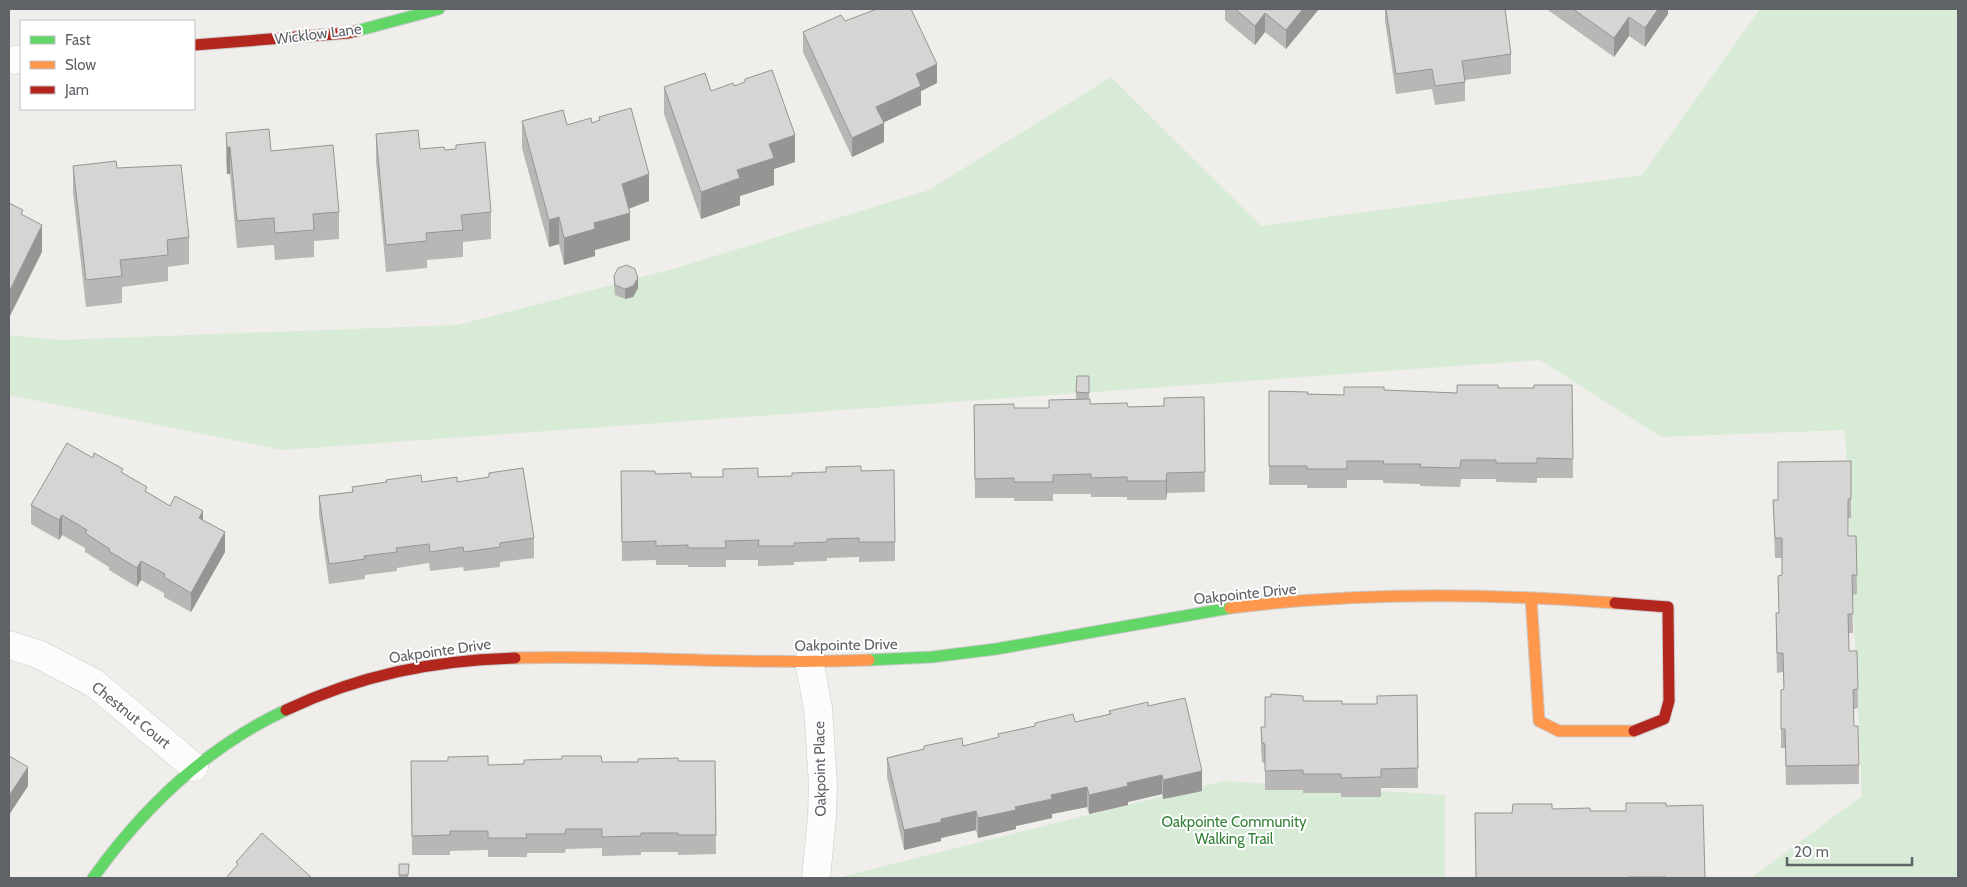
<svg xmlns="http://www.w3.org/2000/svg" width="1967" height="887" viewBox="0 0 1967 887" font-family="Cabin,sans-serif">
  <style>
    .green { fill: #d8ebd6 }
    .lines { fill: none; stroke-linecap: round; stroke-linejoin: round }
    .street-casing { stroke: #cbcccc; stroke-width: 29 }
    .fast-casing { stroke: #cacacb; stroke-width: 13 }
    .slow-casing { stroke: #cacacb; stroke-width: 13 }
    .jam-casing { stroke: #cacacb; stroke-width: 13 }
    .street { stroke: #fdfcfc; stroke-width: 28 }
    .fast { stroke: #63d668; stroke-width: 11 }
    .slow { stroke: #ff974d; stroke-width: 11 }
    .jam { stroke: #b3261e; stroke-width: 11 }
    .wall { fill: #b8b7b5 }
    .shaded-wall { fill: #969594 }
    .building { fill: #d6d5d3; stroke: #969594 }
    .labels { text-anchor: middle; stroke-width: 4; stroke-linejoin: round; paint-order: stroke }
    .street-label { font-size: 15px; fill: #5f6368; stroke: #fff }
    .park-label { font-size: 15px; fill: #348238; stroke: #fff }
  </style>
  <rect width="100%" height="100%" fill="#efeeea"/>
  <path class="green" d="M1760,9H1958V878H1751L1862,796L1845,430L1661,437L1540,360L282,450L19,397L9,396V335L59,340L458,325L673,269L929,190L1111,77L1261,226L1642,175Z
    M1223,781L1445,795V878H837Z"/>
  <g class="lines">
    <g class="street-casing">
      <path id="street" d="M14,60L21,59
        M9,645L38,654L94,683L194,767
        M809,661L818,708L823,784L822,816L816,878"/>
    </g>
    <g class="fast-casing">
      <path id="fast" d="M356,31L439,9
        M869,660L932,657L996,649L1230,608
        M93,878C143,808 207,747 286,710"/>
    </g>
    <g class="slow-casing">
      <path id="slow" d="M1531,598L1539,721L1559,731H1634
        M1230,608C1358,592 1487,593 1615,603
        M515,658C633,655 751,665 869,660"/>
    </g>
    <g class="jam-casing">
      <path id="jam" d="M194,45L348,33L356,31
        M1615,603L1668,607L1669,701L1664,719L1634,731
        M286,710C360,675 434,660 515,658"/>
    </g>
    <use href="#street" class="street"/>
    <use href="#fast" class="fast"/>
    <use href="#slow" class="slow"/>
    <use href="#jam" class="jam"/>
  </g>
  <path class="wall" d="M1225,9H1319L1286,49L1265,32L1255,45L1225,20Z
    M1385,9H1505L1511,54V74L1465,80V101L1435,105L1432,89L1396,94L1385,21Z
    M1548,9H1668V14L1645,47L1629,36L1614,57L1548,10Z
    M845,21L937,83L921,91V105L884,122V142L852,157L803,52V32Z
    M745,79L795,162L774,169V185L740,196V205L701,219L664,114V87L711,91L734,86L745,83Z
    M599,117L649,201L629,209L630,240L595,250V256L564,265L559,244L549,247L522,148V121L567,125L592,123L599,121Z
    M226,133L271,151L339,212V239L314,241V257L275,260L274,245L237,248L230,174H227L226,160Z
    M376,134L420,149L445,150L491,212V239L463,242V257L427,260V268L386,272L376,161Z
    M73,166L117,168L189,237V264L168,267V281L122,287V303L86,307L73,193Z
    M614,276L638,288L633,297L625,299L615,295L614,286Z
    M1089,376V399L1090,404L1128,407L1164,406L1204,397L1205,492L1167,493L1166,500H1127V497H1091V494H1053V501H1014V498H975L974,405L1014,408H1049L1076,399V392Z
    M1572,385L1573,478H1537V483L1496,482V479H1461L1460,487L1420,486V484L1383,483V480H1347V488H1307V485H1269V391L1308,394L1344,395L1384,390L1457,393L1498,388H1534Z
    M93,458L123,473L147,492L170,506L203,520L225,552L191,612L164,597V593L141,580L137,587L109,570V567L85,552V548L62,535L59,540L31,524V505Z
    M1851,461V518H1848V536H1856L1857,594L1852,595L1853,633H1848L1849,651H1857L1858,708L1854,709V726L1859,765V784L1786,785L1785,748H1781V690L1784,689L1783,672L1777,673L1776,633L1779,613L1778,576L1782,575V558H1775L1773,500H1778V462Z
    M621,471L691,477H758L792,476L861,471L895,542V561L859,562V557L827,558V561L794,562V565L758,566V560H726V567H688V565H656V560L622,561Z
    M489,473L534,538V558L500,562V567L464,571L463,567L430,571L429,563L397,568V571L365,575V579L329,584L319,515V496L352,492V487L386,482V480L422,482H457L489,478Z
    M1417,695L1418,788H1381V797H1341V793H1303V790H1265V763L1262,762L1261,747V727H1265V697L1342,704H1377Z
    M1148,706L1202,791L1163,799L1162,794L1128,802V805L1089,814L1087,807L1052,814V818L1016,826V829L978,838L976,830L941,838V841L904,850L887,777V758L924,749V746H963L998,738V734L1035,726V723L1075,722L1109,714V711Z
    M411,761L488,765L602,762L715,761L716,854L678,855V852H641V855L602,856V848L566,849L565,853H527V857H488V850L450,851V855H412Z
    M1666,806L1705,878H1475L1512,813L1552,809L1590,811H1626Z
    M399,864H409L408,878H399Z"/>
  <path class="shaded-wall" d="M1303,9H1319L1286,49V30Z
    M1658,9H1668V14L1645,47V28Z
    M1265,13V32L1255,45V26Z
    M1629,17V36L1614,57V38Z
    M937,64V83L921,91V105L876,126V107L916,74Z
    M884,123V142L852,157V138Z
    M795,135V162L774,169V185L740,196V205L701,219V192L737,170L769,144Z
    M227,147H230V174H227Z
    M649,174V201L622,211V184Z
    M630,213V240L595,250V256L564,265V238L594,223Z
    M559,217V244L549,247V220Z
    M42,225V252L9,318V292Z
    M638,278V288L633,297L625,299V289Z
    M1167,473V493L1166,500V481Z
    M203,511V531L199,518Z
    M62,515V535L59,540V520Z
    M225,532V552L191,612V593Z
    M141,561V580L137,587V568Z
    M28,767V786L9,815V796Z
    M1202,771V791L1163,799V780Z
    M1162,775V794L1128,802V805L1089,814V795L1127,783Z
    M1087,787V807L1052,814V818L1016,826V829L978,838V818L1051,795Z
    M976,811V830L941,838V841L904,850V830L941,819Z"/>
  <path class="building" d="M877,9H911L937,64L916,74L921,86L876,107L884,123L852,138L803,32L841,15L845,21Z
    M1235,9H1303L1286,30L1265,13L1255,26Z
    M1386,9H1505L1511,54L1462,61L1465,82L1435,86L1432,69L1396,74Z
    M1573,9H1658L1645,28L1629,17L1614,38Z
    M772,70L795,135L769,144L774,158L737,170L740,178L701,192L664,87L705,73L711,91L733,83L734,86L745,82V79Z
    M631,108L649,174L622,184L630,213L594,223L595,229L564,238L559,217L549,220L522,121L563,110L567,125L591,118L592,123L600,120L599,117Z
    M269,129L271,151L333,145L339,212L313,214L314,230L275,233L274,218L237,221L230,147H227L226,133Z
    M418,130L420,149L444,147L445,150L456,149V145L485,142L491,212L461,215L463,230L426,233L427,241L386,245L376,134Z
    M116,161L117,168L181,165L189,237L167,240L168,255L120,260L122,276L86,280L73,166Z
    M9,203L23,210L21,214L42,225L9,292Z
    M627,265L635,269L638,278L633,286L625,289L615,285L614,276L618,268Z
    M1077,376H1089V393L1076,392Z
    M1457,385H1498V388H1534V385H1572L1573,459L1537,458V463H1496V460H1461L1460,468L1420,467L1421,464H1383L1384,461H1347V469H1307V466H1269V391L1308,392L1307,394L1344,395V387H1384V390L1457,393Z
    M1204,397L1205,472L1167,473L1166,481H1127V477L1091,478V474L1053,475V482H1014V478L975,479L974,405L1014,404V408H1049V400L1090,399V404L1127,403L1128,407L1164,406V398Z
    M67,443L93,458L94,453L123,469L121,472L147,487L145,491L170,506L175,496L203,511L199,518L225,532L191,593L164,577L165,574L141,561L137,568L109,551L110,549L85,533L87,530L62,515L59,520L31,505Z
    M1851,461V499H1848V536H1856L1857,575H1852L1853,614H1848L1849,651H1857L1858,689L1853,690L1854,726H1858L1859,765L1786,766L1785,729H1781V690L1784,689L1783,653H1777L1776,613H1779L1778,576L1782,575V538H1775L1773,500H1778V462Z
    M861,466V471L894,470L895,542H859V538L827,539V542L794,543V546H758L759,540L725,541L726,548H688V545L656,546V541L622,542L621,471H655V474L691,473V477H723V469L758,468V477L792,476V473L826,472V467Z
    M523,468L534,538L500,543V547L464,552L463,547L430,552L429,544L396,548L397,552L364,556L365,559L329,564L319,496L353,492L352,487L387,482L386,480L421,475L422,482L457,477V482L489,477V473Z
    M1271,694L1303,696V701H1342V704H1377V696L1417,695L1418,768L1381,769V777L1341,778V774H1303V770L1265,771V744L1262,743L1261,727H1265V697H1271Z
    M1185,698L1202,771L1163,780L1162,775L1127,783L1128,786L1089,795L1087,787L1051,795L1052,799L1015,807L1016,810L978,818L976,811L941,819V822L904,830L887,758L924,749V746L962,738L963,746L999,737L998,734L1035,726V723L1073,714L1075,722L1111,714L1109,711L1148,702V706Z
    M9,756L28,767L9,796Z
    M488,756V765L524,764V760L562,759V756H601L602,762H638V759L678,758V761H715L716,835H678V833H641V836L602,837V829H566L565,834H526L527,838H488V831H450V835L412,836L411,761H448V757Z
    M1626,803H1666V806L1703,805L1705,878H1666V877H1629V878H1476L1475,813H1512L1513,804H1552V809L1590,808V811H1626Z
    M262,833L312,878H226L238,864L236,862Z
    M399,864H409L408,875H399Z"/>
  <g class="labels">
    <g class="street-label">
      <text transform="translate(318 34) rotate(-7)" y="5">Wicklow Lane</text>
      <text transform="translate(1245 594) rotate(-6)" y="5">Oakpointe Drive</text>
      <text transform="translate(846 645) rotate(-1)" y="5">Oakpointe Drive</text>
      <text transform="translate(440 651) rotate(-8)" y="5">Oakpointe Drive</text>
      <text transform="translate(131 715) rotate(39)" y="5">Chestnut Court</text>
      <text transform="translate(820 769) rotate(-91)" y="5">Oakpoint Place</text>
    </g>
    <g class="park-label">
      <text x="1234" y="827">Oakpointe Community<tspan x="1234" dy="17">Walking Trail</tspan></text>
    </g>
  </g>
  <rect width="1967" height="887" fill="none" stroke="#5f6368" stroke-width="20"/>
  <rect x="20" y="20" width="175" height="90" fill="#ffffff" stroke="#bfc1c3"/>
  <rect x="30" y="36" width="25" height="8" fill="#63d668" stroke="#bfc1c3"/>
  <text x="65" y="45" font-size="15" fill="#5f6368">Fast</text>
  <rect x="30" y="61" width="25" height="8" fill="#ff974d" stroke="#bfc1c3"/>
  <text x="65" y="70" font-size="15" fill="#5f6368">Slow</text>
  <rect x="30" y="86" width="25" height="8" fill="#b3261e" stroke="#bfc1c3"/>
  <text x="65" y="95" font-size="15" fill="#5f6368">Jam</text>
  <path d="M1787 857v8h125v-8" fill="none" stroke="#5f6368" stroke-width="2.5"/>
  <text x="1794" y="857" font-size="15" fill="#5f6368" stroke="#ffffff" stroke-width="4" paint-order="stroke">20 m</text>
</svg>
